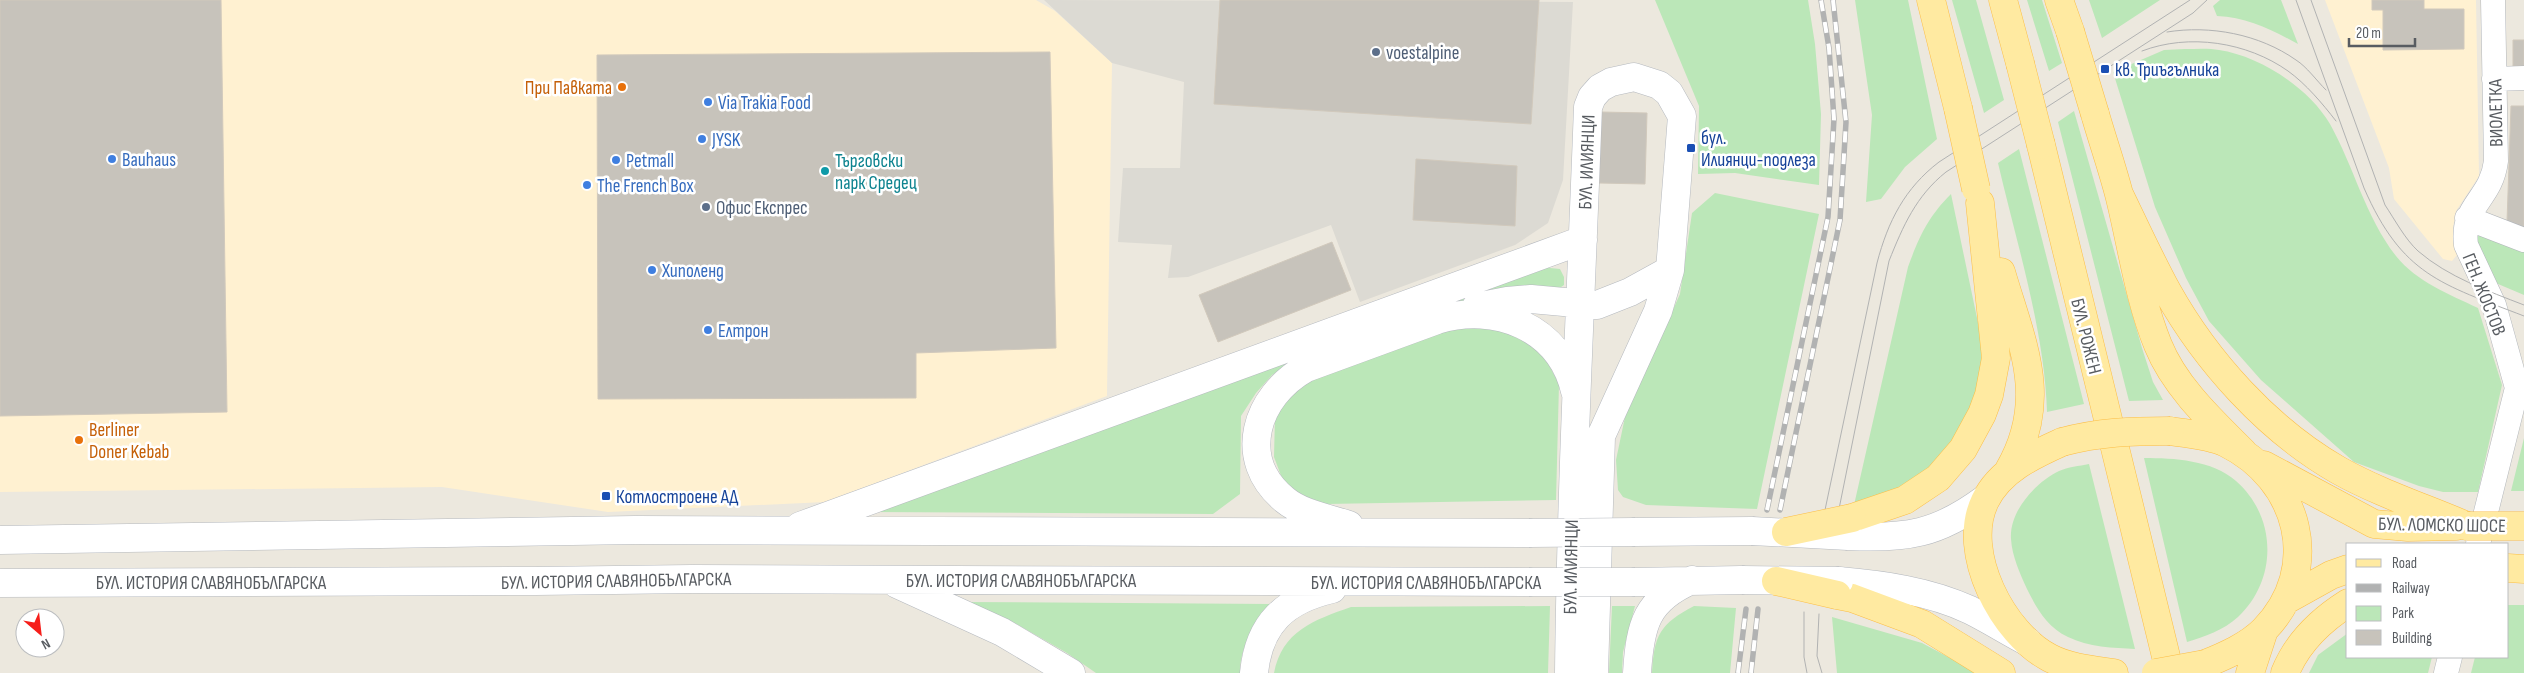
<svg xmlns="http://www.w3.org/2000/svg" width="2524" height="673" viewBox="0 0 2524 673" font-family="'Sofia Sans Condensed',sans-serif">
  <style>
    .commercial { fill: #fff1d1 }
    .industrial { fill: #dcdad3 }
    .green { fill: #bbe7b8 }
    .building { fill: #c7c3bb; stroke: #d1c9bc }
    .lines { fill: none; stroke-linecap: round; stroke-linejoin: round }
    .street-casing { stroke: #b2b6bb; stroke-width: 25 }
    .secondary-casing { stroke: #b5b9bf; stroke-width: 29 }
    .primary-casing { stroke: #fcbe47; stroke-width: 29 }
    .street { stroke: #fff; stroke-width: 24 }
    .secondary { stroke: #fff; stroke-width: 28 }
    .primary { stroke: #ffeaa1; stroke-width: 28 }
    .tram { stroke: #b1b2b2; stroke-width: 1 }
    .rail-casing { stroke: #b1b2b2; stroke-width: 5.5 }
    .rail { stroke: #fff; stroke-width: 4; stroke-dasharray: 11; stroke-linecap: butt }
    .secondary-bridge-casing { stroke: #b5b9bf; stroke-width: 29; stroke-linecap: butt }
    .primary-bridge-casing { stroke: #fcbe47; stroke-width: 29; stroke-linecap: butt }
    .secondary-bridge { stroke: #fff; stroke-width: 28 }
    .primary-bridge { stroke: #ffeaa1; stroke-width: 28 }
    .service-dot { fill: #5c6f8a; stroke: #fff; stroke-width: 2 }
    .transit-dot { fill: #1a4fb4; stroke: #fff; stroke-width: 2 }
    .food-dot { fill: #e8710a; stroke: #fff; stroke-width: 2 }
    .shop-dot { fill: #3f7fe0; stroke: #fff; stroke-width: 2 }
    .culture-dot { fill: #0f9aa8; stroke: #fff; stroke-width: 2 }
    .labels { text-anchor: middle; stroke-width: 5; stroke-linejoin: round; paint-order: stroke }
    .service-label { font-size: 19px; fill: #4e5e75; stroke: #fff; text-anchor: start }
    .transit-label { font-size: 19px; fill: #164399; stroke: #fff; text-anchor: start }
    .food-label { font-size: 19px; fill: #c56008; stroke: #fff; text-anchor: end }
    .shop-label { font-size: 19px; fill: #366cbe; stroke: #fff; text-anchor: start }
    .street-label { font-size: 19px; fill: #585c61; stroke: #fff }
    .culture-label { font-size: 19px; fill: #0d838f; stroke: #fff; text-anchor: start }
  </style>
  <rect width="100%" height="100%" fill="#ece8de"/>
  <path class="commercial" d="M0,0H1036L1055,11L1112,63L1107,396L825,502L608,512L442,487L0,492Z
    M2325,0H2476L2479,176L2456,211L2453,227L2457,255L2452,261L2443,259L2394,199L2389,168Z"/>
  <path class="industrial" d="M1044,0L1573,2L1563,180L1548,223L1515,245L1360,302L1331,225L1188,277L1168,278L1172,245L1118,242L1123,168H1180L1184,82L1112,63Z"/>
  <path class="green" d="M1655,0H1808L1815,44L1821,114L1819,185L1735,173L1698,174L1699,106Z
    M1855,0H1908L1937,139L1905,167L1881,199L1866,202L1872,115Z
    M1952,0H1976L2004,100L1984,113Z
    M2027,0H2042L2062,63L2049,71Z
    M2089,0H2160L2102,38Z
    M2220,0H2281L2298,44C2272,30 2247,17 2217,16L2213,6Z
    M2185,49C2196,49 2209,48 2219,50C2260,56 2309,88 2330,124C2354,167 2365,216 2396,256C2417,282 2449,294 2478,308L2502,385L2478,492H2443L2419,486L2354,462L2261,380L2209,321L2186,278L2155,207L2113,72L2164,50Z
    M2074,111L2142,348L2153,382L2163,400L2129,401L2058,122Z
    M2019,149L2084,404L2047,412C2045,332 2016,241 1998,163Z
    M1715,193L1819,214L1757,509L1646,505L1623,497L1618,490L1616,460L1625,417L1680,294L1692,213Z
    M1951,194L1981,337L1982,373L1975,405L1962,430L1923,476L1905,486L1854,505L1908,267C1919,237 1928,217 1951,194Z
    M2475,226L2524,245V295L2491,281L2471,237Z
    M1540,267L1560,269L1564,277V285L1555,291L1291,363L1272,375L1256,393L1241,416L1240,494L1213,514L868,512Z
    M1481,318L1540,348L1559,384L1556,500L1326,504L1301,495L1283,481L1274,457L1275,416L1293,391L1324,371Z
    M2524,438V491H2511Z
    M2144,458C2174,458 2212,460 2236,481C2277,517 2278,579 2238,617C2224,630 2204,637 2187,642Z
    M2089,464L2135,649C2114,648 2088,647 2068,637C2047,627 2037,609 2027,589C2020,574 2012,556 2011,539C2009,511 2036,482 2059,471C2068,467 2079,466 2089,464Z
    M960,602L1277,604C1256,622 1240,644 1240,673H1096L1067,653L1011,621Z
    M2508,605H2524V673H2471L2475,657H2508Z
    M1550,606L1548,673H1274C1282,631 1314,620 1351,607Z
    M1612,606H1635L1623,652L1622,673H1609Z
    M1694,606L1736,608L1730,673H1652C1654,635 1660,624 1694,606Z
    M1832,617L1922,643L1978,673H1837Z
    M2348,633V657H2432L2428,673H2309L2318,655Z"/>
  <path class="building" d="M0,0H221L227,412L0,416Z
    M1220,0H1539L1531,124L1214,104Z
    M2372,0H2424V9H2464V49L2383,50V10H2372Z
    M2513,40H2524V66H2513Z
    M1050,52L1056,348L916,353V398L598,399L597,55Z
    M2511,106H2524V228L2507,222Z
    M1601,112L1647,113L1645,184L1599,183Z
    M1416,159L1517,166L1515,226L1413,220Z
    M1332,242L1351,290L1218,342L1199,295Z"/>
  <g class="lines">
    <g class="street-casing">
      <path id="street" d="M2494,79L2524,78
        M2467,218L2524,240
        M2478,544L2517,388L2494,305L2466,245C2461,204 2491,201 2496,161L2493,0
        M2446,673L2450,657"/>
    </g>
    <g class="secondary-casing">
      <path id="secondary" d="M1476,307L1507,301L1531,299L1597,305L1630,292L1670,270
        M1349,525C1328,518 1302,514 1285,500C1235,459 1256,396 1306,368L1437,320C1495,302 1560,327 1575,391
        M800,526L1583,240
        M1635,532L1752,531
        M1848,536C1906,539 1938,534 1985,499
        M0,540L635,530L1529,533
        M1839,581C1884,585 1929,591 1970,610C1990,620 2009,632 2028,642
        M1635,582L1742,580
        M0,583L536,581L692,579L1529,582
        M897,584L1002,632L1071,673
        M1254,673C1259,623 1285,600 1332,589
        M1569,673C1571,484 1581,296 1588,107L1592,97L1600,88L1611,82L1634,77L1659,85L1669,93L1682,116L1670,270L1658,311L1601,436L1594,673
        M1637,673C1640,625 1646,600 1692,580"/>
    </g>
    <g class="primary-casing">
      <path id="primary" d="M1931,0L1958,108
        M2003,0L2020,63
        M2059,0L2070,31
        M2095,114C2103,142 2113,170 2120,198C2132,247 2139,299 2158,345C2175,387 2212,421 2243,452
        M2041,145L2170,673
        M2120,196C2135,227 2150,260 2167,291C2206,361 2268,430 2338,470C2379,493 2425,508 2467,526
        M2001,272C2022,344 2050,399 2009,470
        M2170,431C2188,434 2209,435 2226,443C2299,479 2324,568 2264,630C2248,646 2225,656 2205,664
        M2062,442C2033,455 2000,470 1985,501C1960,552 2003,634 2050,658C2069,668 2093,670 2114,673
        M2264,465L2374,524L2408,527L2456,526
        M1852,518L1905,500L1938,478L1963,449L1982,414L1989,395L1996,358L1980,203
        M2508,568L2524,569
        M1837,595L1852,598L1922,624L2001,673
        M2286,600L2331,575L2348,569
        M2250,673L2264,630
        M2285,673C2297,643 2321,620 2348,603"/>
    </g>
    <use href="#street" class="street"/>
    <use href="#secondary" class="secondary"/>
    <use href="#primary" class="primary"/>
    <path class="tram" d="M2296,0L2364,188C2402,275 2441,284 2524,316
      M2311,0L2385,205C2395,220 2405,239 2418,251C2448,277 2488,291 2524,305
      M2167,32C2210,25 2259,34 2296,60C2307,67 2316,80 2326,90
      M2142,51C2189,33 2247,42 2288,71C2306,84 2322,103 2336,121
      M1839,509L1889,261C1903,226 1916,196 1946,172L2193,13L2207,0
      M1825,510L1877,263C1888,221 1905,188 1939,162L2190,0
      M1804,612V657L1807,673
      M1819,614L1817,656L1822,673"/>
    <g class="rail-casing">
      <path id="rail" d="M1767,510L1828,217L1834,119L1829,48L1821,0
        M1780,510L1840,220L1846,122L1833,0
        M1738,673L1746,609
        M1751,673L1758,609"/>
    </g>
    <use href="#rail" class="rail"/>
    <g class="secondary-bridge-casing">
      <path id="secondary-bridge" d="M1752,531L1848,536
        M1529,533L1635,532
        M1742,580L1839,581
        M1529,582H1635"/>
    </g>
    <g class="primary-bridge-casing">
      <path id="primary-bridge" d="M2070,31L2095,114
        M2020,63L2041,145
        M1958,108L1976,189
        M2062,442C2099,432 2132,431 2170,431
        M2467,526H2524
        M1786,532L1852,518
        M1776,581L1837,595
        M2156,673L2205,664"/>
    </g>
    <use href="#secondary-bridge" class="secondary-bridge"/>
    <use href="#primary-bridge" class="primary-bridge"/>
  </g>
  <g class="service-dot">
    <circle cx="1376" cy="52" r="5"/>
    <circle cx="706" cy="207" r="5"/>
  </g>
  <g class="transit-dot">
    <rect x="2100" y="64" width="10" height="10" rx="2.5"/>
    <rect x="1686" y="143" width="10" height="10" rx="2.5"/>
    <rect x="601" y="491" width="10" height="10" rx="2.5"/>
  </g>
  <g class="food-dot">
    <circle cx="622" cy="87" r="5"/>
    <circle cx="79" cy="440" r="5"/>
  </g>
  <g class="shop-dot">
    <circle cx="708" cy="102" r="5"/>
    <circle cx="702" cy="139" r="5"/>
    <circle cx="112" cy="159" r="5"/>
    <circle cx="616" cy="160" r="5"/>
    <circle cx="587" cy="185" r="5"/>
    <circle cx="652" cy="270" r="5"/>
    <circle cx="708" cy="330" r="5"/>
  </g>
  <circle class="culture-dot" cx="825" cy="171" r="5"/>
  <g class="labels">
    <g class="service-label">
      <text x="1386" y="59">voestalpine</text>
      <text x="716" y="214">Офис Експрес</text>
    </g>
    <g class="transit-label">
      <text x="2115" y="76">кв. Триъгълника</text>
      <text x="1701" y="144">бул.<tspan x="1701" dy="22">Илиянци-подлеза</tspan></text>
      <text x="616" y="503">Котлостроене АД</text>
    </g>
    <g class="food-label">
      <text x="612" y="94">При Павката</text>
      <text x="89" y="436" text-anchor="start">Berliner<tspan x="89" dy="22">Doner Kebab</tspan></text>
    </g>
    <g class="shop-label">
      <text x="718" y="109">Via Trakia Food</text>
      <text x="712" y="146">JYSK</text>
      <text x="122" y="166">Bauhaus</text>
      <text x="626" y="167">Petmall</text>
      <text x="597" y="192">The French Box</text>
      <text x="662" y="277">Хиполенд</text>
      <text x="718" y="337">Елтрон</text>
    </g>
    <g class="street-label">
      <text transform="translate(2495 113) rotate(-91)" y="7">ВИОЛЕТКА</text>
      <text transform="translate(1586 162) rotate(-88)" y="7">БУЛ. ИЛИЯНЦИ</text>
      <text transform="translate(2485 294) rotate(68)" y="7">ГЕН. ЖОСТОВ</text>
      <text transform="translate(2087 336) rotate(76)" y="7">БУЛ. РОЖЕН</text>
      <text transform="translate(2442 524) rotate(1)" y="7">БУЛ. ЛОМСКО ШОСЕ</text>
      <text transform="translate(1570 567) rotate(-89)" y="7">БУЛ. ИЛИЯНЦИ</text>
      <text transform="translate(616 580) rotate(-1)" y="7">БУЛ. ИСТОРИЯ СЛАВЯНОБЪЛГАРСКА</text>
      <text x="1021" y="587">БУЛ. ИСТОРИЯ СЛАВЯНОБЪЛГАРСКА</text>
      <text x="211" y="589">БУЛ. ИСТОРИЯ СЛАВЯНОБЪЛГАРСКА</text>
      <text x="1426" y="589">БУЛ. ИСТОРИЯ СЛАВЯНОБЪЛГАРСКА</text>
    </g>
    <g class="culture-label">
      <text x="835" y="167">Търговски<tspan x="835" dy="22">парк Средец</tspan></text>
    </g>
  </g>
  <rect x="2346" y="543" width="162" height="115" fill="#ffffff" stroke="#bcbec0"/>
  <rect x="2356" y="559" width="25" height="8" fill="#ffeaa1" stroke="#bcbec0"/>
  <text x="2392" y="568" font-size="15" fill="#585c61">Road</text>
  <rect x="2356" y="584" width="25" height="8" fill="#b1b2b2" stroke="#bcbec0"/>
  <text x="2392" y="593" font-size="15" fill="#585c61">Railway</text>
  <rect x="2356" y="606" width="25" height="15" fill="#bbe7b8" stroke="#bcbec0"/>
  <text x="2392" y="618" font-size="15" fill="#585c61">Park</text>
  <rect x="2356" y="630" width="25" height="15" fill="#c7c3bb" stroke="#bcbec0"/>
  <text x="2392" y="643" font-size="15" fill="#585c61">Building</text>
  <g transform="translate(40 633) rotate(152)"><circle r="24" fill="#ffffff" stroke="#bcbec0"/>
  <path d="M0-4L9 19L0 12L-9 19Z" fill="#f61e1a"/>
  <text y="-8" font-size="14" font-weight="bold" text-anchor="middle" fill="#585c61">N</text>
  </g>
  <path d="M2349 38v8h66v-8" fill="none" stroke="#585c61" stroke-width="2.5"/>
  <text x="2356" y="38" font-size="15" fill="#585c61" stroke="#ffffff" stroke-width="4" paint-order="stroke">20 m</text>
</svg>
